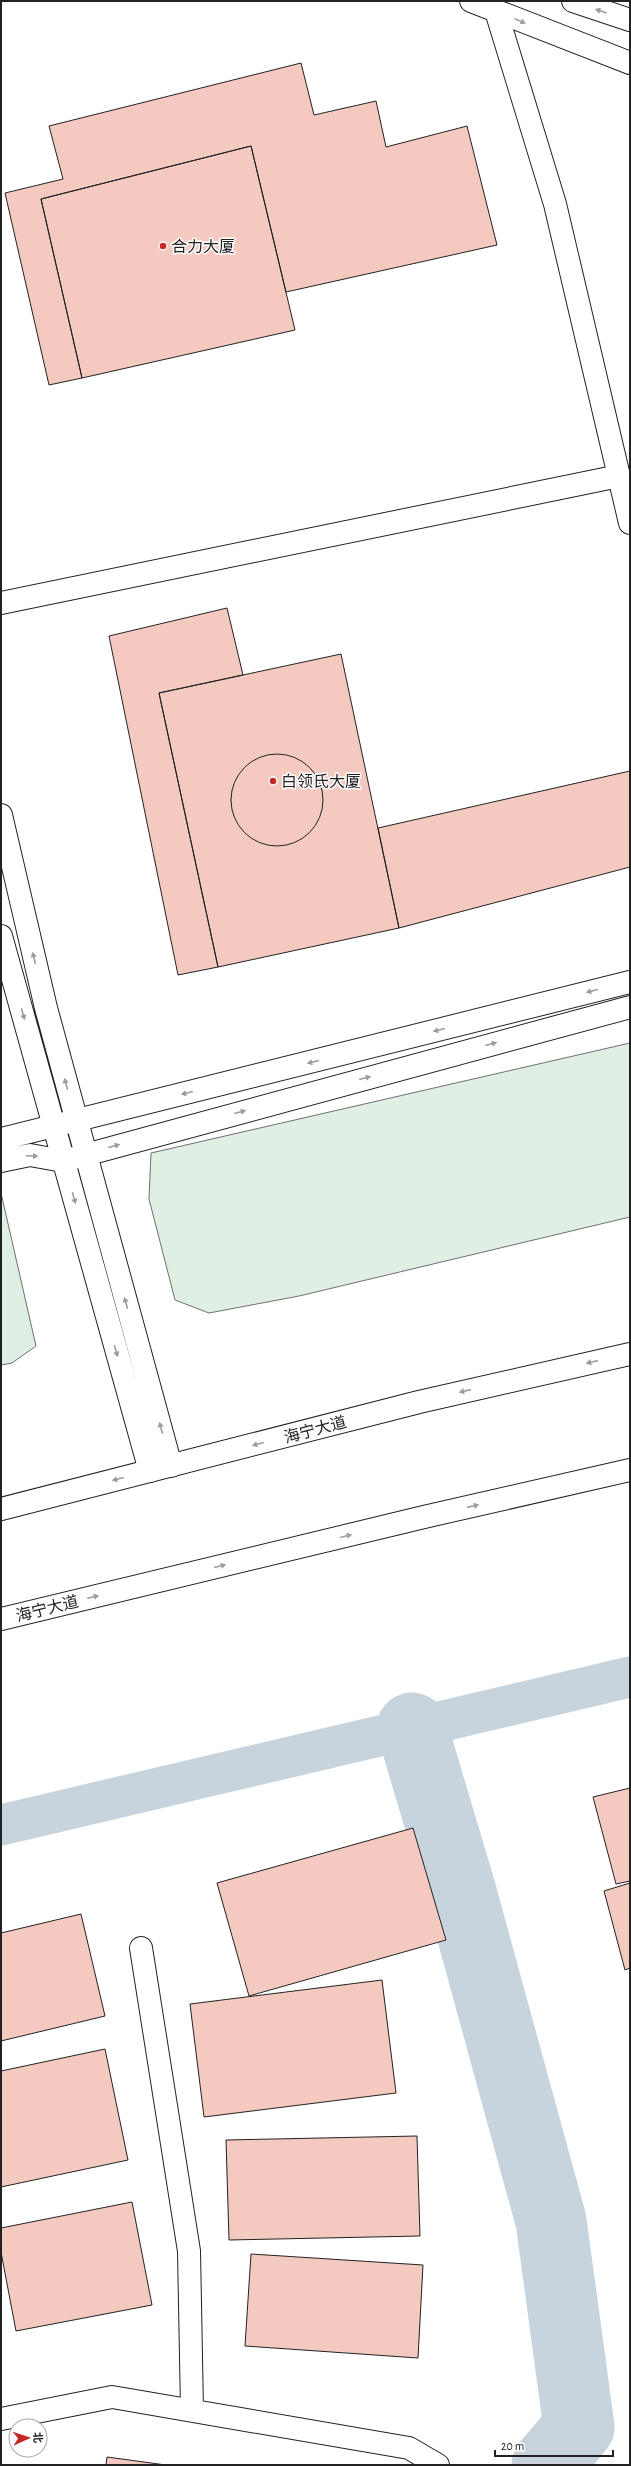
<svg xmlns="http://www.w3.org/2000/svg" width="631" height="2466" viewBox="0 0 631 2466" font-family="'Alegreya Sans','Noto Sans SC',sans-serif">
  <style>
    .green { fill: #e0efe3; stroke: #6f6f6f }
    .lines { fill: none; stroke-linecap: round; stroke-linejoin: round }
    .canal { stroke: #c7d3dd; stroke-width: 41 }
    .river { stroke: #c7d3dd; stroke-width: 71 }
    .building { fill: #f3c9c0; stroke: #222 }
    .minor-casing { stroke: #222; stroke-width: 24 }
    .highway-casing { stroke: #222; stroke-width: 24 }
    .minor { stroke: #fff; stroke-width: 22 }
    .highway { stroke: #fff; stroke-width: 22 }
    .oneway { fill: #9c9c9c }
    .poi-dot { fill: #c62828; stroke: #fff; stroke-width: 1.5 }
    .labels { text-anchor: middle; stroke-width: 3; stroke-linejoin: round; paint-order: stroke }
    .poi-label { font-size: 16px; fill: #222; stroke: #fff; text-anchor: start }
    .street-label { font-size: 16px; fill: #222; stroke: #fff }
  </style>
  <rect width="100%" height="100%" fill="#fff"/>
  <path class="green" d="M630,1043V1217L299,1296L209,1313L175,1300L149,1199L151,1153Z
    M1,1193L36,1346L12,1363L1,1365Z"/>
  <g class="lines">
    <path class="canal" d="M1,1825L630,1677"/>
    <path class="river" d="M412,1728L460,1889L551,2221L579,2427L547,2465"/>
  </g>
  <path class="building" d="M301,63L314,115L376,101L386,147L467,126L497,245L286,292L251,146L41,199L82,378L49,385L5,193L63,179L49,126Z
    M251,146L295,330L82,378L41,199Z
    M227,608L243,675L159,693L218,967L178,975L109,636Z
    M341,654L399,928L218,967L159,693Z
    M231 800a46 46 0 1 1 92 0a46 46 0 1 1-92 0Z
    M630,771V867L399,928L378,828Z
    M630,1788V1881L616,1884L593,1797Z
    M413,1828L446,1940L249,1996L217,1883Z
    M630,1883V1968L625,1970L604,1891Z
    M81,1914L105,2016L1,2041V1933Z
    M382,1980L396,2093L204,2117L190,2004Z
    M105,2049L128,2160L1,2187V2071Z
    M417,2136L420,2236L229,2240L226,2140Z
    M132,2202L152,2305L16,2331L1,2252V2228Z
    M251,2254L423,2265L418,2358L245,2346Z
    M107,2457L166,2465H106Z"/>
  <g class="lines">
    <g class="minor-casing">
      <path id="minor" d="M471,1L630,63
        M573,1L630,20
        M496,11L555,204L630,523
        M1,603L619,476
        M1,815L46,1008L171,1466
        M1,936L150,1471
        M1,1139L630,982
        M1,1161L30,1155L63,1161L630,1007
        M141,1948L189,2251L192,2410
        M1,2419L112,2397L409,2448L438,2465"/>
    </g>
    <g class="highway-casing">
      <path id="highway" d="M1,1509L419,1402L630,1354
        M1,1619L424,1517L630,1470"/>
    </g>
    <use href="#minor" class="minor"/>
    <use href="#highway" class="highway"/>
  </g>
  <defs><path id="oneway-solid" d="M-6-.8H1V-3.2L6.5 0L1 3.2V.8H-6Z"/></defs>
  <g class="oneway">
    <use href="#oneway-solid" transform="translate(601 11) rotate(-161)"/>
    <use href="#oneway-solid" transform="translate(520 21) rotate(22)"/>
    <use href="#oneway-solid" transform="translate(34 958) rotate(-103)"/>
    <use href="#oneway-solid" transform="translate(592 991) rotate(166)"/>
    <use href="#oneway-solid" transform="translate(23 1014) rotate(74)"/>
    <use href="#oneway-solid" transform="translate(439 1030) rotate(166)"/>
    <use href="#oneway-solid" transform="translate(491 1044) rotate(-15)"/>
    <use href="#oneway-solid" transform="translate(313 1062) rotate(166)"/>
    <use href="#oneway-solid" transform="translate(365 1078) rotate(-15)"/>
    <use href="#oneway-solid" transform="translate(66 1084) rotate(-105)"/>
    <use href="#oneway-solid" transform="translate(187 1093) rotate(166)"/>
    <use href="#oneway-solid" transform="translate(240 1112) rotate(-15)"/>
    <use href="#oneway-solid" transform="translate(114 1146) rotate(-15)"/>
    <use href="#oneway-solid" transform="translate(32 1156) rotate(2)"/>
    <use href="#oneway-solid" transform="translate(74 1198) rotate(74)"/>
    <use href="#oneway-solid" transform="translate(126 1303) rotate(-105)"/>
    <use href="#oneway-solid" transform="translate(116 1351) rotate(74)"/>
    <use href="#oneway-solid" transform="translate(592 1362) rotate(167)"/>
    <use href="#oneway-solid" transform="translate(465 1391) rotate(167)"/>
    <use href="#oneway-solid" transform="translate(161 1428) rotate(-105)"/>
    <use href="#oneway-solid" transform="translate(258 1444) rotate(165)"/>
    <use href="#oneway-solid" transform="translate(118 1479) rotate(166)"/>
    <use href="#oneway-solid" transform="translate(473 1506) rotate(-13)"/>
    <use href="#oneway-solid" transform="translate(346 1536) rotate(-14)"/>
    <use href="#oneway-solid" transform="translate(220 1566) rotate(-14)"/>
    <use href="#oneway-solid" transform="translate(93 1597) rotate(-14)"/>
  </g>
  <g class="poi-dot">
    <circle cx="163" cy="246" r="4"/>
    <circle cx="273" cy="781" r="4"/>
  </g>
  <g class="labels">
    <g class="poi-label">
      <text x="171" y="252">合力大厦</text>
      <text x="281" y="787">白领氏大厦</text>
    </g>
    <g class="street-label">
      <text transform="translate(315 1429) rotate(-15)" y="6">海宁大道</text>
      <text transform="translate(47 1608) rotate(-14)" y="6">海宁大道</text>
    </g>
  </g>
  <rect width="631" height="2466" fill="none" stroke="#222222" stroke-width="4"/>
  <g transform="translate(28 2438) rotate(87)"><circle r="19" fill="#ffffff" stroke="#a7a7a7"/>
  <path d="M0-3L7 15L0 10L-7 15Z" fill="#c62828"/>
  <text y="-6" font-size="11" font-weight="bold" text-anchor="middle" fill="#222222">北</text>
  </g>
  <path d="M495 2450v6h118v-6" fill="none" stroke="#222222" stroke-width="2"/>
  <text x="501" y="2450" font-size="12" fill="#222222" stroke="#ffffff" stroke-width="3" paint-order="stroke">20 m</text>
</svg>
